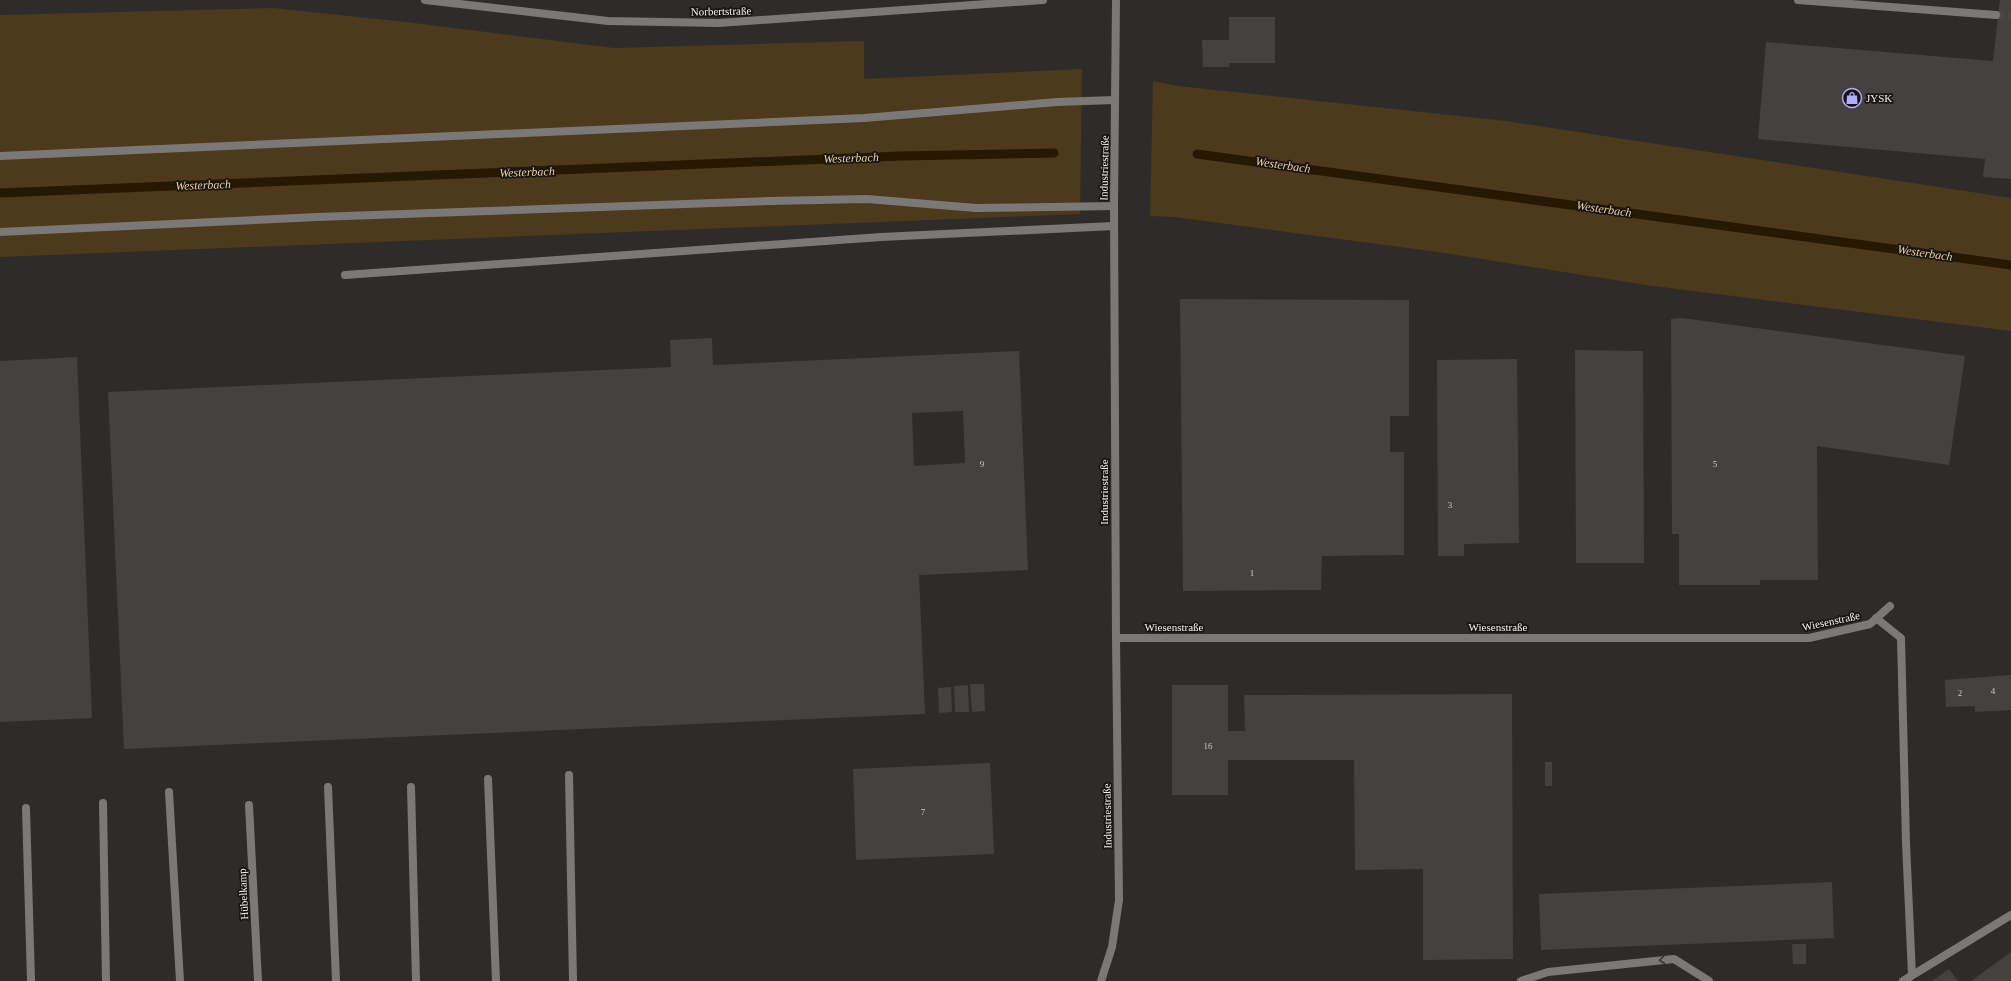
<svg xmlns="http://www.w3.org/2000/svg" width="2011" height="981" viewBox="0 0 2011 981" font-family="'Times New Roman',serif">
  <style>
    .green { fill: #4d391b }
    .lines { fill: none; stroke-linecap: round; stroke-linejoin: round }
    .stream { stroke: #271802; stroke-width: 9 }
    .building { fill: #444240; fill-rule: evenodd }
    .street-tunnel { stroke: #4c4a48; stroke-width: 8; stroke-dasharray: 8 4; stroke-linecap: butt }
    .lane { stroke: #7a7978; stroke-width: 8 }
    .street { stroke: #7a7978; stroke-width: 8 }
    .oneway { stroke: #393837 }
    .labels { text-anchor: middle; stroke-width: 3.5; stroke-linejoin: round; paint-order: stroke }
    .number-label { font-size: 9px; fill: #c8c7c5 }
    .street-label { font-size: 11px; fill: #f4f3f1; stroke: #161514 }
    .poi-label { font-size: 11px; fill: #f4f3f1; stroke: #161514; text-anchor: start }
    .water-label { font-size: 12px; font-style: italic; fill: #f4ce95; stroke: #161514 }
  </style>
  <rect width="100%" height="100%" fill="#2e2c2a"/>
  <path class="green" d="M273,8L406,22L614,48L864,41V79L1082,69L1080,214L0,257V15Z
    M1153,81L1178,86L1506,121L2011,198V331L1646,285L1438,252L1175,217L1150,216Z"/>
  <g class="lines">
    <path class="stream" d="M1197,154L2011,265
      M0,193L900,156L1054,153"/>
  </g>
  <path class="building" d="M2000,0H2011V179L1983,177L1985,159L1758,139L1766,42L1993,61Z
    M1229,17H1275V63H1229V67H1203L1202,40H1229Z
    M1180,299L1409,300V416H1390V452H1404V555L1322,556L1321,590L1183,591Z
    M1682,318L1965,356L1949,465L1817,446L1818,580H1760V585H1679V534H1672L1671,319Z
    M712,338L713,365L1019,351L1028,570L919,575L925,714L124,749L108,392L671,367L670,340ZM963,411L965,463L914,466L912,413Z
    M1575,350L1643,351L1644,563H1576Z
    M77,357L92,718L0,722V361Z
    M1517,359L1519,543L1464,544V556H1438L1437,360Z
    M2011,675V710L1975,712V706L1946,707L1945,680Z
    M970,684H984L985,711L972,712Z
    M968,685L969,712H955L954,686Z
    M1172,685H1228V731H1245L1244,695L1512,694L1513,959L1423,960V869L1355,870L1354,760H1228V795H1172Z
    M951,687L952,712L939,713L938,688Z
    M1545,762H1552V786H1545Z
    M990,763L994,854L856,860L853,769Z
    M1832,882L1834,938L1541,950L1539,894Z
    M1792,944H1806V964H1793Z
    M2011,952V981H1971Z
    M1949,969L1958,981H1932Z"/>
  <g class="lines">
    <path class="street-tunnel" d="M1996,15L2011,16"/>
    <path class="lane" d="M0,156L864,118L1057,102L1115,100
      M0,232L317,217L770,201L867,199L976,208L1114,206
      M345,275L881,237L1114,226
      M1876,618L1901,638L1906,843L1912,975
      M569,775L573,981
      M488,779L496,981
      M328,787L336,981
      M411,787L416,981
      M169,792L180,981
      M103,803L106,981
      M249,805L258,981
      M26,808L31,981
      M1521,981L1548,972L1674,959L1709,981
      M1903,981L2011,915"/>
    <path class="street" d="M425,0L608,21L719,23L1043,0
      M1798,0L1996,15
      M1116,638H1809L1870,624L1890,606
      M1101,981L1112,947L1119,900L1116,638L1114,206L1116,0"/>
  </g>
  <defs><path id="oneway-chevron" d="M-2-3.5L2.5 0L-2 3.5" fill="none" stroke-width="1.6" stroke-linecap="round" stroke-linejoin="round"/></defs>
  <use class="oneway" href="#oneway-chevron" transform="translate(1662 960) rotate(174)"/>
  <defs>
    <g id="shop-ring" transform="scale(1)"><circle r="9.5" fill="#161514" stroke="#b3adf9" stroke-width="1.5"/><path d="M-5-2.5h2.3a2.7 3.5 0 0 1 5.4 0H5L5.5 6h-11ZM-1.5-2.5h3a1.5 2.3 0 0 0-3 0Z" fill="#b3adf9"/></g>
  </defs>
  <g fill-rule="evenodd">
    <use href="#shop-ring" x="1852" y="98"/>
  </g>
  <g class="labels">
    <g class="number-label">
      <text x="982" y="467">9</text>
      <text x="1715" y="467">5</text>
      <text x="1450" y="508">3</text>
      <text x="1252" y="576">1</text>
      <text x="1993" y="694">4</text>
      <text x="1960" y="696">2</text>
      <text x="1208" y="749">16</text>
      <text x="923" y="815">7</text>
    </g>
    <g class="street-label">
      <text transform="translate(721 11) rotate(-1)" y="4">Norbertstraße</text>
      <text transform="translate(1104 168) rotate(-89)" y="4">Industriestraße</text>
      <text transform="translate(1104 492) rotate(-90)" y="4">Industriestraße</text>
      <text transform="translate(1831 621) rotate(-12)" y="4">Wiesenstraße</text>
      <text x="1174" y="631">Wiesenstraße</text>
      <text x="1498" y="631">Wiesenstraße</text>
      <text transform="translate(1107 816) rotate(-91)" y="4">Industriestraße</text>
      <text transform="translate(243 894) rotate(-93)" y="4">Hübelkamp</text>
    </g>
    <g class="poi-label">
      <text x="1866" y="102">JYSK</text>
    </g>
    <g class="water-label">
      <text transform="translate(851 158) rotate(-2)" y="4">Westerbach</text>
      <text transform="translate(1283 165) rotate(8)" y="4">Westerbach</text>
      <text transform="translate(527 172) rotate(-2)" y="4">Westerbach</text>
      <text transform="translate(203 185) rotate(-2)" y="4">Westerbach</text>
      <text transform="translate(1604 209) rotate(8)" y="4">Westerbach</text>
      <text transform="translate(1925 253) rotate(8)" y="4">Westerbach</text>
    </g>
  </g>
</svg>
